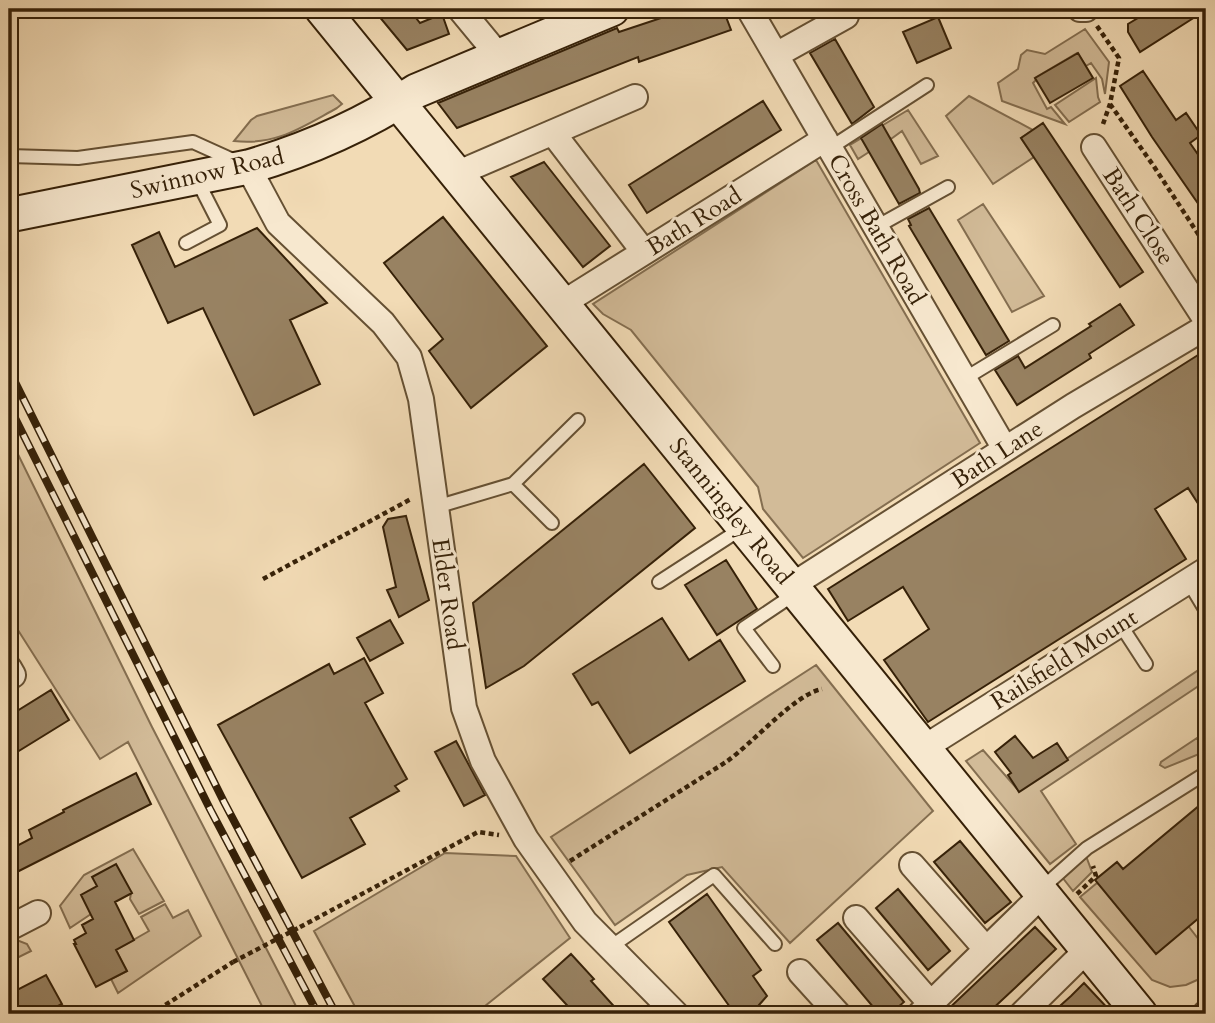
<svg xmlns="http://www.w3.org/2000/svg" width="1215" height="1023" viewBox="0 0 1215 1023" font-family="Cardo,serif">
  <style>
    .green { fill: #d2bb98; stroke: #846e50; stroke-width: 2 }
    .building { fill: #988262; stroke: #362108; stroke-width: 2 }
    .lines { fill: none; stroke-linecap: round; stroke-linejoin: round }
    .lane-casing { stroke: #655033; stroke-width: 16 }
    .street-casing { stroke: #655033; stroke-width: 28 }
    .secondary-casing { stroke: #362108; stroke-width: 37 }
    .path { stroke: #362108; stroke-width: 4.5; stroke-dasharray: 5 3.5; stroke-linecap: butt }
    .lane { stroke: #f7e8cf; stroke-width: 12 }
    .street { stroke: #f7e8cf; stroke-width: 24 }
    .secondary { stroke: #f7e8cf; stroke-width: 33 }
    .rail-casing { stroke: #362108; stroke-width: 8 }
    .rail { stroke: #f7e8cf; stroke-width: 5; stroke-dasharray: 16; stroke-linecap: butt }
    .path-bridge { stroke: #362108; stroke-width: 4.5; stroke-dasharray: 5 3.5; stroke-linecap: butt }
    .labels { text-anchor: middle; stroke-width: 6; stroke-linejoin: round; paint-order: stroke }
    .street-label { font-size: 24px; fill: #362108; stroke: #f7e8cf }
  </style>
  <rect width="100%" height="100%" fill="#f2dbb5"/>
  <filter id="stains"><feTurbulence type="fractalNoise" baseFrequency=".00286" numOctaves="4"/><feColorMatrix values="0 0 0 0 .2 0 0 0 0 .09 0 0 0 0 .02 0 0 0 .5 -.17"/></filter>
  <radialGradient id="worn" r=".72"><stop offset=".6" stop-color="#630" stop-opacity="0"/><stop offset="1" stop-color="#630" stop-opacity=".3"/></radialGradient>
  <path class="green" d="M1085,29L1109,62L1105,94L1102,79L1091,63L1086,66L1077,53L1035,78L1036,80L1033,83L1047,109L1051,107L1065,124L1002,101L998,83L1018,69L1021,55L1027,50L1045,54Z
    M1096,78L1098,97L1100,102L1069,122L1055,105Z
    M333,95L342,104L337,108C302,127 276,146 234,141L251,120L257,116Z
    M969,96L1033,130L1021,138L1034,157L993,184L946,116Z
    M908,110L938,156L921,164L902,131L891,139L888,136L867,148L869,152L858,159L850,145Z
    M816,160L980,443L803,558L763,509L758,487L631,330L603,314L593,304Z
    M983,204L1044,296L1012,312L958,220Z
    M9,436L152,727L300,1014H266L128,742L100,759L9,616Z
    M816,665L933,811L790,943L722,867L687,875L615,925L551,837Z
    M1206,665V681L1041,791L1076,844L1050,864L966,761L983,750L1019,791Z
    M1197,738L1206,748L1204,752L1165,768L1160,765L1161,762Z
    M133,849L164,901L139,914L130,899L131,893L91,914L70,928L60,906L84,875Z
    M445,853L516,856L570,938L475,1014H359L314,931Z
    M1086,856L1092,872L1073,891L1062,877Z
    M1097,883L1189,927L1206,949V976L1186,985L1170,987L1152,980L1080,897Z
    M165,904L173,918L188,910L201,936L118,993L111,979L127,971L116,950L149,931L141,917Z
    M9,937L27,944L31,951L9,962Z"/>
  <path class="building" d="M373,9H409L420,23L442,14L449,34L407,50Z
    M688,9H723L731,30L639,62L638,57L457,128L438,103L617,28L619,32Z
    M1153,9H1206V10L1140,52L1128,32V24Z
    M938,17L951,48L917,63L903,32Z
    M835,39L874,107L852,124L810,53Z
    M1078,53L1093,78L1050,103L1035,78Z
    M1143,71L1176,120L1186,113L1201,135L1190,143L1206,166V215L1152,137L1120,86Z
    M763,101L781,130L647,213L629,185Z
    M1043,123L1143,272L1120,287L1021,138Z
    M882,124L919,189L920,193L899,204L861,138Z
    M544,162L610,246L583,267L511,177Z
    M929,208L1009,341L986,355L909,226L911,225L908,219Z
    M443,217L547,346L471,408L429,351L443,339L384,263Z
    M257,228L327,303L290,320L320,384L254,415L203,308L168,323L132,245L159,232L175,267Z
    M1120,304L1134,325L1089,354L1091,358L1017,405L995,370L1018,356L1025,368L1091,326L1089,324Z
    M1206,350V516L1188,488L1155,509L1186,559L928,722L884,660L929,629L903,587L848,621L828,589Z
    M644,464L695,528L524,666L486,688L473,603Z
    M406,516L429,600L399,617L387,590L396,587L383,527L388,519Z
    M726,560L757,609L717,635L685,585Z
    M662,618L689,660L720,640L745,681L630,753L598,702L592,705L573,674Z
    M390,620L403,643L370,661L357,638Z
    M364,658L383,693L365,703L407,779L395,786L399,791L350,818L365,844L302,878L218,725L329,664L334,674Z
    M51,690L69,720L9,757V716Z
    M1015,736L1033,758L1057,743L1068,760L1019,792L1008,775L1011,773L995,752Z
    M456,741L485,795L464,806L435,752Z
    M136,773L151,804L9,876V850L32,838L29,830L64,812L63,810Z
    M1206,800V912L1156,954L1095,880L1117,862L1123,869Z
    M960,841L1011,902L985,923L934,862Z
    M116,864L132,893L115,902L134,940L116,950L127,971L96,987L74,944H76L74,940L86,933L82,925L93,919L81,895L97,886L92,877Z
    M898,889L950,951L928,970L876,908Z
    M707,894L761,970L753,976L767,996L751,1014H735L669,922Z
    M838,923L904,1002L890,1014H879L817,940Z
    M1035,927L1056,949L1016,987L987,1014H943Z
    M571,954L594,979L591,981L621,1014H575L543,979Z
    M46,975L62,1004L42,1014H9V994Z
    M1084,983L1113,1014H1051L1071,996Z"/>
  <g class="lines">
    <g class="lane-casing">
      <path id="lane" d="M830,148L927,85
        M9,156L78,158L193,142L235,161
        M876,227L948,187
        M186,243L220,225L196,178
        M964,379L1053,325
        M513,484L552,523
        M436,507L513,484L578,420
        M1188,581L1206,611
        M659,582L744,527
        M1120,624L1146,664
        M773,666L744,628L796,593
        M1041,889L1087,848L1206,773
        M609,948L714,875L775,944"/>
    </g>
    <g class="street-casing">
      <path id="street" d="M460,9L498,55
        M749,9L1005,449
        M1080,9H1086
        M776,55L846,16
        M553,133L644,252
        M1094,147L1206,320
        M248,167L278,223L383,323L409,357L421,399L464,708L483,761L526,839L585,922L676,1014
        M456,174L635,97
        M563,303L825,139
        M791,586L1073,406L1206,327
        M9,668L13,675L9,677
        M922,749L1206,570
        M912,865L986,949
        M856,918L931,1004
        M9,928L38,913
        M800,972L838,1014
        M920,1014L1042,895
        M1022,1014L1087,950
        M1205,1014L1206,1013"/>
    </g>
    <g class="secondary-casing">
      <path id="secondary" d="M322,9L1140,1014
        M9,215L248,167C307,150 365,124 416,91L612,9"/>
    </g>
    <path class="path" d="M1097,26L1119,58L1110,104L1102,127
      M1110,104L1153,165L1206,246
      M9,438L12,436
      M263,579L411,499
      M570,861L726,762C752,744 795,694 822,689
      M1077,894L1096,876L1093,866
      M300,927L478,832L499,835
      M151,1014L233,962"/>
    <use href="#lane" class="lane"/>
    <use href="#street" class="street"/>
    <use href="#secondary" class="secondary"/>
    <g class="rail-casing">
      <path id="rail" d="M9,370L224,802L336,1014
        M9,406L210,809L318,1014"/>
    </g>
    <use href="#rail" class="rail"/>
    <path class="path-bridge" d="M233,962L300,927"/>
  </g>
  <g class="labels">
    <g class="street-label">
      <text transform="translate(207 173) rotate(-13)" y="8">Swinnow Road</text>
      <text transform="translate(1139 216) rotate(57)" y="8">Bath Close</text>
      <text transform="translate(694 221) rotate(-32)" y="8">Bath Road</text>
      <text transform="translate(877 229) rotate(60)" y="8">Cross Bath Road</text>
      <text transform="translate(997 454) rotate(-33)" y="8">Bath Lane</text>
      <text transform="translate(731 511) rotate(51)" y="8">Stanningley Road</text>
      <text transform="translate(448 594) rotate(82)" y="8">Elder Road</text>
      <text transform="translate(1064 659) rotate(-32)" y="8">Railsfield Mount</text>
    </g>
  </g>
  <rect width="1215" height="1023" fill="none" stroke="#f2dbb5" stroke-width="35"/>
  <rect x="10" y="10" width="1194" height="1002" fill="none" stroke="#362108" stroke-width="3.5"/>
  <rect x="18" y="18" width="1180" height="988" fill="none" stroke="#362108" stroke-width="2"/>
  <rect width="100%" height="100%" filter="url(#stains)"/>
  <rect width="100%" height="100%" fill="url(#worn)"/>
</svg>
